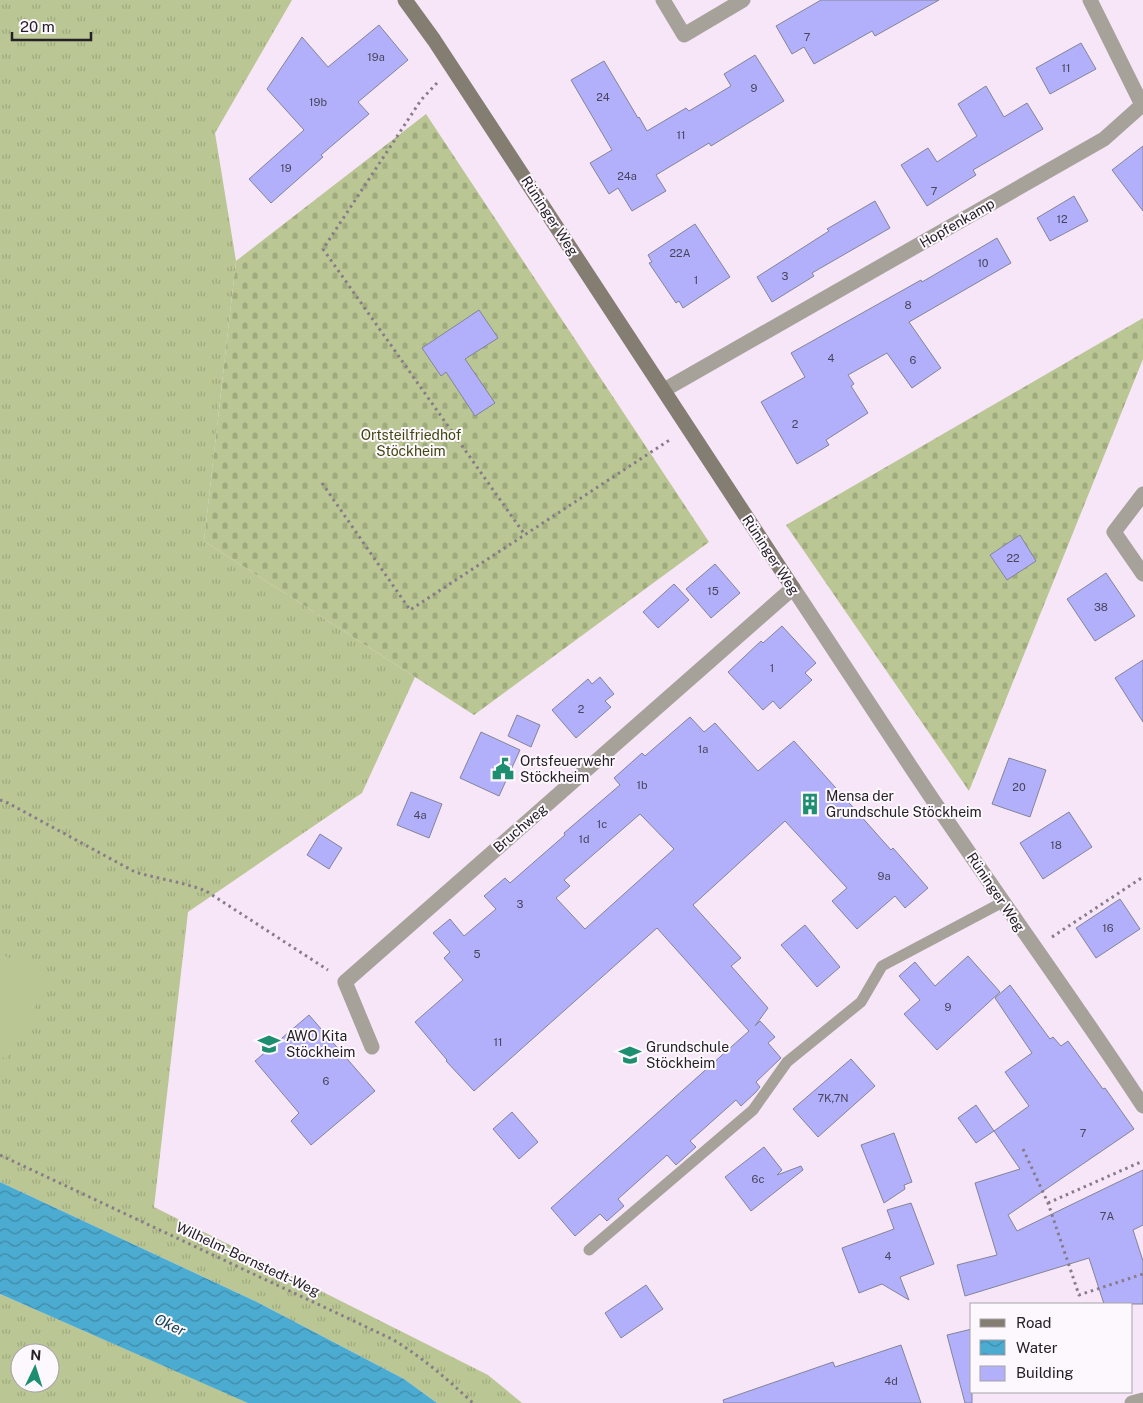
<svg xmlns="http://www.w3.org/2000/svg" width="1143" height="1403" viewBox="0 0 1143 1403" font-family="'Public Sans',sans-serif">
  <style>
    .grass { fill: url(#grass-tufts); fill-rule: evenodd }
    .cemetery { fill: url(#cemetery-stones) }
    .pitch { fill: #bac693 }
    .water { fill: url(#water-waves) }
    .building { fill: #b3b0fb; stroke: #838497; fill-rule: evenodd }
    .lines { fill: none; stroke-linecap: round; stroke-linejoin: round }
    .path { stroke: #877c88; stroke-width: 3; stroke-dasharray: 2.5 4; stroke-linecap: butt }
    .lane { stroke: #a6a199; stroke-width: 11 }
    .street { stroke: #a6a199; stroke-width: 15 }
    .secondary { stroke: #847d71; stroke-width: 15 }
    .labels { text-anchor: middle; stroke-width: 4; stroke-linejoin: round; paint-order: stroke }
    .number-label { font-size: 11px; fill: #48445b }
    .street-label { font-size: 14px; fill: #252026; stroke: #fdf7fe }
    .park-label { font-size: 14px; fill: #3e480c; stroke: #fdf7fe }
    .poi-label { font-size: 14px; fill: #252026; stroke: #fdf7fe; text-anchor: start }
    .water-label { font-size: 15px; font-style: italic; fill: #1a4354; stroke: #fdf7fe }
  </style>
  <defs>
    <pattern id="grass-tufts" width="24" height="20" patternUnits="userSpaceOnUse" patternTransform="scale(1.25)"><rect width="24" height="20" fill="#bac693"/><path d="M3 7l-1-3M5 7V3M7 7l1-3M15 17l-1-3M17 17v-4M19 17l1-3" fill="none" stroke="#a0aa7f"/></pattern>
    <pattern id="cemetery-stones" width="16" height="16" patternUnits="userSpaceOnUse" patternTransform="scale(1.25)"><rect width="16" height="16" fill="#bac693"/><path d="M2 7V4a2 2 0 0 1 4 0v3zM10 15v-3a2 2 0 0 1 4 0v3z" fill="#a0aa7f"/></pattern>
    <pattern id="water-waves" width="16" height="10" patternUnits="userSpaceOnUse" patternTransform="scale(1.25)"><rect width="16" height="10" fill="#4cabd1"/><path d="M0 5q4-4 8 0t8 0" fill="none" stroke="#3f8ba9"/></pattern>
  </defs>
  <rect width="100%" height="100%" fill="#f6e6f8"/>
  <path class="grass" d="M0,0H292L215,133L236,261L204,541L415,677L362,793L188,912L154,1207L488,1375L522,1403H437L404,1379L257,1302L0,1182Z
    M0,1294L247,1402L248,1403H0ZM20,1353H50V1383H20Z"/>
  <path class="cemetery" d="M426,114L709,542L474,715L204,541L236,261Z
    M1143,318V359L969,791L786,525Z"/>
  <path class="pitch" d="M0,953L50,980L6,1059L0,1056Z"/>
  <path class="water" d="M0,1182L257,1302L404,1379L437,1403H248L0,1294Z"/>
  <path class="building" d="M821,0H939L875,36L872,31L814,64L804,47L792,54L776,26Z
    M379,25L408,60L358,102L369,114L321,155L323,157L271,203L249,179L304,130L267,89L302,37L328,67Z
    M1081,43L1096,69L1050,94L1036,68Z
    M755,55L784,101L711,146L709,143L656,175L666,191L632,211L618,188L609,194L590,163L612,150L571,80L604,61L638,118L639,117L647,131L686,108L689,111L731,86L724,74Z
    M986,86L1004,117L1027,103L1043,129L973,170L976,175L927,206L901,165L928,148L937,162L977,136L958,104Z
    M1143,146V211L1112,170Z
    M1074,196L1088,221L1050,241L1037,218Z
    M875,201L890,228L812,273L814,276L772,302L757,277L829,231L827,229Z
    M695,224L730,277L683,308L679,301L676,303L649,263L652,262L648,255Z
    M997,238L1011,263L909,322L941,368L912,388L887,353L848,375L854,384L851,386L868,413L826,440L829,445L797,464L761,402L805,377L791,353L921,280L922,282Z
    M479,310L498,338L465,359L495,403L475,416L446,372L441,376L422,348Z
    M1020,535L1036,561L1007,580L990,555Z
    M715,564L740,593L711,618L686,589Z
    M1106,573L1135,616L1095,641L1067,599Z
    M674,584L689,600L658,628L643,612Z
    M782,626L816,663L805,673L812,680L780,709L773,701L763,710L728,672L761,641L763,643Z
    M1143,660V722L1115,678Z
    M600,677L614,694L605,701L611,707L576,738L552,710L588,679L592,684Z
    M517,715L540,725L531,747L508,736Z
    M690,717L704,732L715,723L758,771L794,741L891,850L893,848L928,888L905,908L895,896L857,929L832,901L847,888L785,821L693,905L741,958L731,966L768,1008L755,1026L760,1021L775,1037L768,1043L781,1058L756,1082L760,1087L756,1092L741,1106L736,1100L690,1141L696,1147L676,1165L667,1155L618,1199L624,1206L607,1221L600,1214L575,1236L551,1208L749,1031L657,928L474,1091L446,1061L447,1060L415,1022L463,980L444,958L450,952L433,933L450,919L464,936L496,909L484,896L505,878L510,883L565,835L564,833L620,785L614,778L642,753L645,756ZM640,814L674,849L585,929L556,898L570,886L564,880Z
    M481,732L520,750L499,796L460,778Z
    M1009,758L1046,770L1030,817L992,804Z
    M411,792L442,804L429,838L397,825Z
    M1069,812L1092,847L1043,879L1020,843Z
    M320,834L342,848L329,869L307,855Z
    M1120,899L1140,929L1096,958L1076,928Z
    M805,925L840,967L817,987L781,945Z
    M968,956L1000,992L937,1050L904,1014L920,1000L899,976L915,962L935,986Z
    M1010,985L1050,1039L1053,1037L1061,1046L1068,1041L1103,1089L1105,1088L1134,1129L1008,1215L1017,1231L1143,1170V1225L1133,1230L1143,1261V1304H1104L1089,1258L965,1296L957,1265L997,1255L975,1183L1020,1169L994,1131L1029,1106L1005,1072L1032,1053L995,998Z
    M309,1015L375,1091L311,1145L291,1121L299,1113L255,1061Z
    M851,1059L875,1086L818,1137L793,1109Z
    M976,1105L994,1131L976,1143L958,1118Z
    M512,1112L538,1142L519,1159L493,1129Z
    M894,1133L912,1182L904,1185L905,1189L884,1203L861,1145Z
    M764,1147L782,1170L777,1175L801,1166L803,1170L751,1211L725,1177Z
    M911,1203L934,1264L900,1277L909,1300L882,1284L859,1293L842,1248L894,1229L887,1210Z
    M646,1285L663,1309L621,1338L605,1313Z
    M972,1329V1403H965L947,1335Z
    M901,1345L921,1403H724L723,1400L833,1362L835,1367Z"/>
  <g class="lines">
    <path class="path" d="M437,83L421,100L323,249L525,535
      M322,483L410,610L671,439
      M0,800L8,803L135,872C159,879 183,882 206,891L328,970
      M1052,937L1143,877
      M1023,1149L1048,1203L1079,1295L1143,1274
      M0,1155L392,1339C422,1357 447,1379 473,1403
      M1048,1203L1143,1161"/>
    <path class="lane" d="M589,1250L753,1110L787,1062L861,1002L882,966L1003,902"/>
    <path class="street" d="M663,0L684,35L743,0
      M664,390L1104,139L1142,105L1090,0
      M1143,494L1114,532L1143,574
      M372,1047L345,982L793,588C841,660 887,732 935,803C1004,905 1076,1003 1143,1106
      M1132,1403L1143,1400"/>
    <path class="secondary" d="M405,0L434,40L793,588"/>
  </g>
  <defs>
    <g id="civic-bare" transform="scale(1.725)"><path d="M-.6-6.5H3V-4.5H.6V-3L4-1V1h2V6H-6V1h2V-1L-.6-3ZM-1.2 2.5V6h2.4V2.5Z" fill="#1d8e6f" stroke="#fdf7fe" stroke-width="2.5" paint-order="stroke"/></g>
    <g id="building-bare" transform="scale(1.725)"><path d="M-4-6H4V6H1V3H-1V6H-4ZM-2.5-4.3h1.7v1.8h-1.7ZM.8-4.3h1.7v1.8H.8ZM-2.5-1h1.7V.8h-1.7ZM.8-1h1.7V.8H.8Z" fill="#1d8e6f" stroke="#fdf7fe" stroke-width="2.5" paint-order="stroke"/></g>
    <g id="school-bare" transform="scale(1.725)"><path d="M0-5L7-2L0 1L-7-2ZM-4 1L0 2.5L4 1V4Q0 6-4 4Z" fill="#1d8e6f" stroke="#fdf7fe" stroke-width="2.5" paint-order="stroke"/></g>
  </defs>
  <g fill-rule="evenodd">
    <use href="#civic-bare" x="503" y="769"/>
    <use href="#building-bare" x="810" y="804"/>
    <use href="#school-bare" x="269" y="1044"/>
    <use href="#school-bare" x="630" y="1055"/>
  </g>
  <g class="labels">
    <g class="number-label">
      <text x="807" y="41">7</text>
      <text x="376" y="61">19a</text>
      <text x="1066" y="72">11</text>
      <text x="754" y="92">9</text>
      <text x="603" y="101">24</text>
      <text x="318" y="106">19b</text>
      <text x="681" y="139">11</text>
      <text x="286" y="172">19</text>
      <text x="627" y="180">24a</text>
      <text x="934" y="195">7</text>
      <text x="1062" y="223">12</text>
      <text x="680" y="257">22A</text>
      <text x="983" y="267">10</text>
      <text x="785" y="280">3</text>
      <text x="696" y="284">1</text>
      <text x="908" y="309">8</text>
      <text x="831" y="362">4</text>
      <text x="913" y="364">6</text>
      <text x="795" y="428">2</text>
      <text x="1013" y="562">22</text>
      <text x="713" y="595">15</text>
      <text x="1101" y="611">38</text>
      <text x="772" y="672">1</text>
      <text x="581" y="713">2</text>
      <text x="703" y="753">1a</text>
      <text x="642" y="789">1b</text>
      <text x="1019" y="791">20</text>
      <text x="420" y="819">4a</text>
      <text x="602" y="828">1c</text>
      <text x="584" y="843">1d</text>
      <text x="1056" y="849">18</text>
      <text x="884" y="880">9a</text>
      <text x="520" y="908">3</text>
      <text x="1108" y="932">16</text>
      <text x="477" y="958">5</text>
      <text x="948" y="1011">9</text>
      <text x="498" y="1046">11</text>
      <text x="326" y="1085">6</text>
      <text x="833" y="1102">7K,7N</text>
      <text x="1083" y="1137">7</text>
      <text x="758" y="1183">6c</text>
      <text x="1107" y="1220">7A</text>
      <text x="888" y="1260">4</text>
      <text x="891" y="1385">4d</text>
    </g>
    <g class="street-label">
      <text transform="translate(550 216) rotate(57)" y="5">Rüninger Weg</text>
      <text transform="translate(957 223) rotate(-30)" y="5">Hopfenkamp</text>
      <text transform="translate(771 555) rotate(57)" y="5">Rüninger Weg</text>
      <text transform="translate(520 828) rotate(-41)" y="5">Bruchweg</text>
      <text transform="translate(996 892) rotate(56)" y="5">Rüninger Weg</text>
      <text transform="translate(248 1259) rotate(25)" y="5">Wilhelm-Bornstedt-Weg</text>
    </g>
    <g class="park-label">
      <text x="411" y="440">Ortsteilfriedhof<tspan x="411" dy="16">Stöckheim</tspan></text>
    </g>
    <g class="poi-label">
      <text x="520" y="766">Ortsfeuerwehr<tspan x="520" dy="16">Stöckheim</tspan></text>
      <text x="826" y="801">Mensa der<tspan x="826" dy="16">Grundschule Stöckheim</tspan></text>
      <text x="286" y="1041">AWO Kita<tspan x="286" dy="16">Stöckheim</tspan></text>
      <text x="646" y="1052">Grundschule<tspan x="646" dy="16">Stöckheim</tspan></text>
    </g>
    <g class="water-label">
      <text transform="translate(170 1325) rotate(25)" y="5">Oker</text>
    </g>
  </g>
  <rect x="970" y="1303" width="162" height="90" fill="#fdf7fe" stroke="#a7a1a8"/>
  <rect x="980" y="1319" width="25" height="8" fill="#847d71" stroke="#a7a1a8"/>
  <text x="1016" y="1328" font-size="15" fill="#252026">Road</text>
  <rect x="980" y="1340" width="25" height="15" fill="url(#water-waves)" stroke="#a7a1a8"/>
  <text x="1016" y="1353" font-size="15" fill="#252026">Water</text>
  <rect x="980" y="1366" width="25" height="15" fill="#b3b0fb" stroke="#a7a1a8"/>
  <text x="1016" y="1378" font-size="15" fill="#252026">Building</text>
  <g transform="translate(35 1368) rotate(4)"><circle r="24" fill="#fdf7fe" stroke="#a7a1a8"/>
  <path d="M0-4L9 19L0 12L-9 19Z" fill="#1d8e6f"/>
  <text y="-8" font-size="14" font-weight="bold" text-anchor="middle" fill="#252026">N</text>
  </g>
  <path d="M12 32v8h79v-8" fill="none" stroke="#252026" stroke-width="2.5"/>
  <text x="20" y="32" font-size="15" fill="#252026" stroke="#fdf7fe" stroke-width="4" paint-order="stroke">20 m</text>
</svg>
